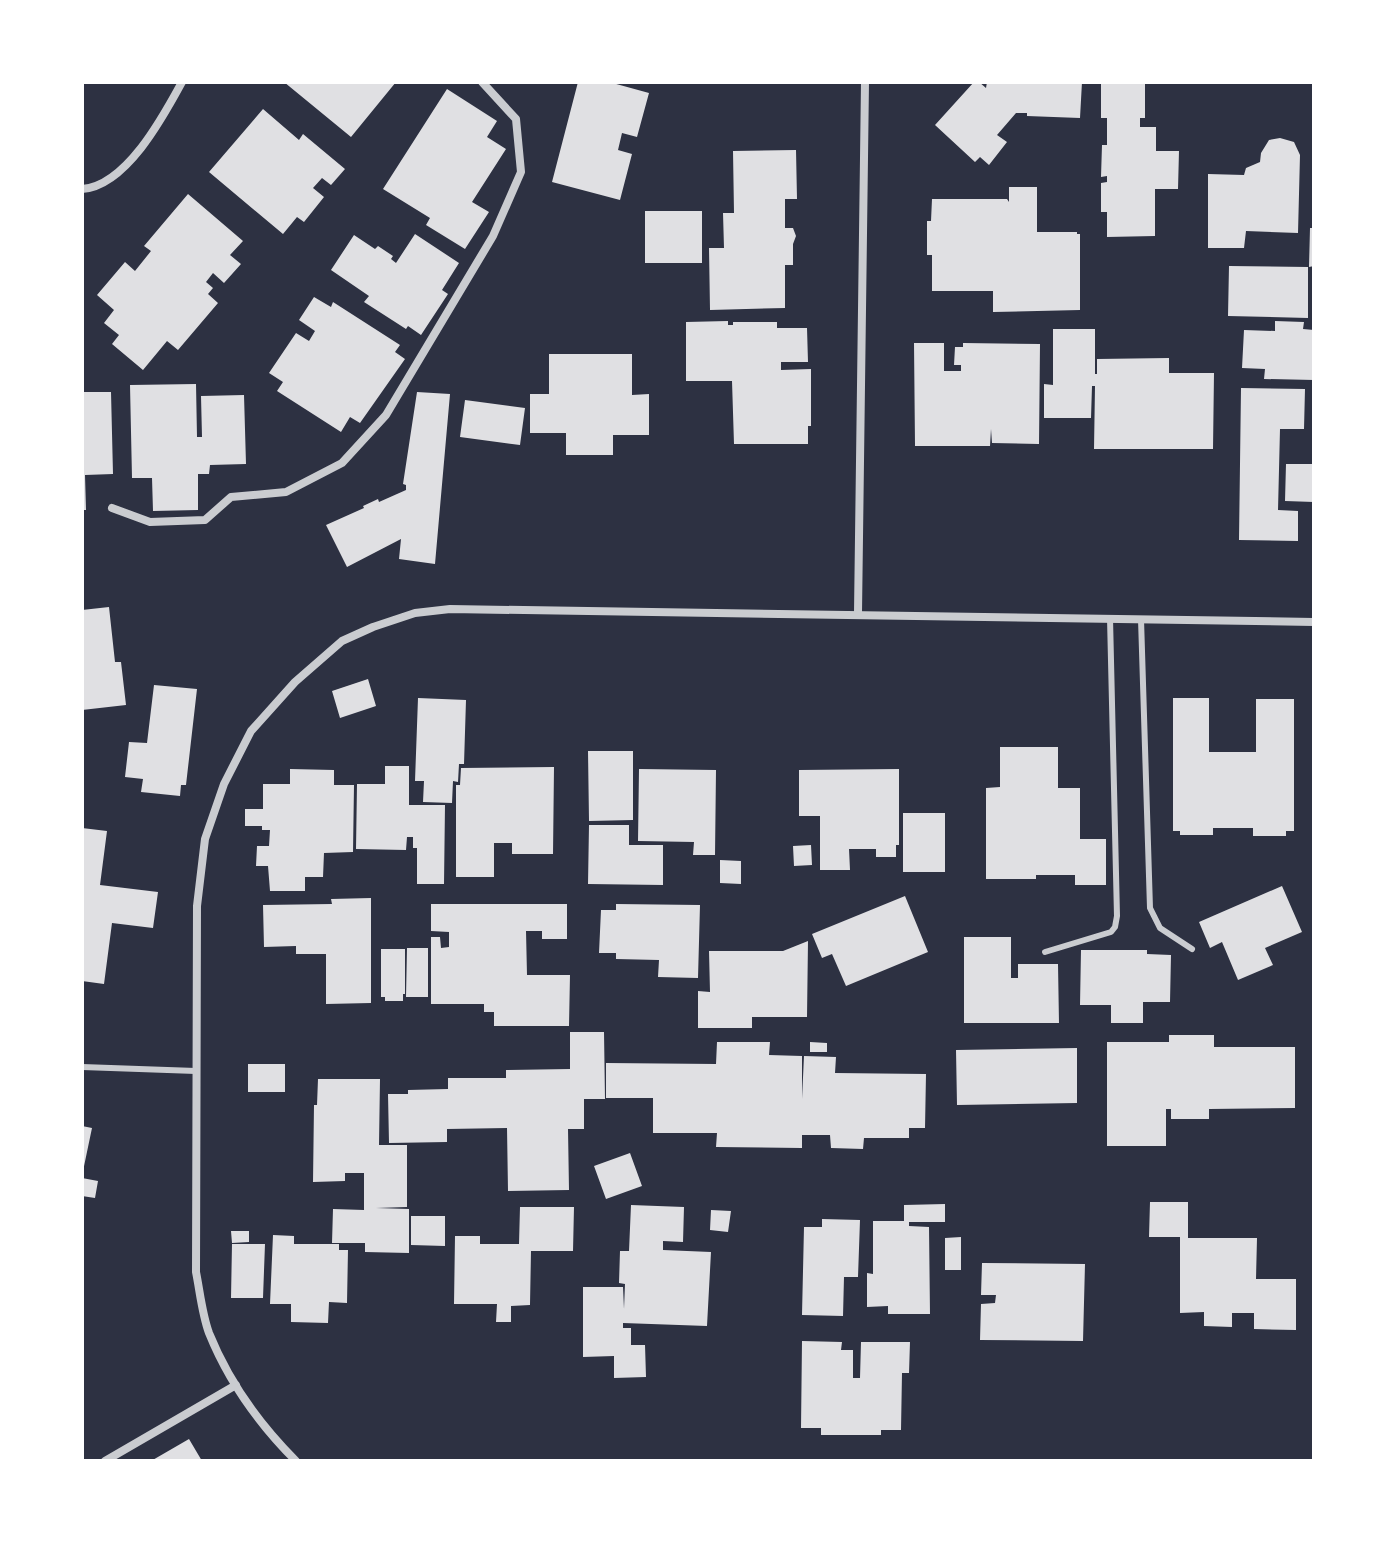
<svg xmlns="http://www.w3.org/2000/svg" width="1396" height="1543" viewBox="0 0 1396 1543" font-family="'Public Sans',sans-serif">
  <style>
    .building { fill: #e0e0e3 }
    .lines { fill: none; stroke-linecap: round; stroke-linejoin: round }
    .service { stroke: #caccd0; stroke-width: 6 }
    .minor { stroke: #caccd0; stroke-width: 8 }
  </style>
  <rect width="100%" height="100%" fill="#2d3142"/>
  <path class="building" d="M284,82H396L351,137Z
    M578,82H609L649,93L637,137L622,133L618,150L632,154L620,200L552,182Z
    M974,82H979L986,88L987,82H1082L1080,118L1027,116V113H1016L997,135L1007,142L989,165L980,157L975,162L935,125Z
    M1101,82H1145V118H1140V127H1156V151H1179L1178,189H1155V236L1107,237V212H1101V183L1107,182V176L1101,177L1102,145H1107V118H1101Z
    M447,89L497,121L487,137L506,149L472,202L489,212L465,249L426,225L430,218L383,189Z
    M263,109L299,140L303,134L345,169L331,185L322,178L313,188L324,197L304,222L297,217L283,234L209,172Z
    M1280,138L1294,142L1300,155L1298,233L1246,231L1244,248H1208V174L1244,175L1246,168L1260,162L1261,153L1269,140Z
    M796,150L797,199H785V228H793L796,236L793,244V265H785V308L710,310L709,248H724L723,213H734L733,151Z
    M1009,187H1037V232H1077V234H1080V310L993,312V291H932V255H927V221H931L932,199H1007L1009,202Z
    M188,194L243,241L230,255L241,264L224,283L213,273L206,282L213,288L208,294L218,303L178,350L167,341L143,370L112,344L119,335L104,323L114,310L97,295L125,262L135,271L151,251L144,246Z
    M645,211H702V263H645Z
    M1310,228H1314V266L1309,267Z
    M415,234L459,263L442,290L448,294L421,335L408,326L406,329L364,302L369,296L331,270L354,235L375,249L378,246L393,256L391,259L396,263Z
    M1229,266L1308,267V318L1228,316Z
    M314,297L331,307L333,302L400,345L395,352L405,359L360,423L350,417L341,432L277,391L283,382L269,373L296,333L309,341L315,331L299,320Z
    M728,321V325H733V322H777V328H807L808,362H781V370L811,369V426H808V444H734L732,381H686V322Z
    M1275,321L1304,322L1303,329L1314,330V380L1264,379L1265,369L1242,368L1244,330L1275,331Z
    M1053,329H1095V374H1097V359L1169,358V373H1214L1213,449H1094L1095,386H1092L1091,418H1044V384L1053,385Z
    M914,343H944V371H961V365H954L955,347H963V343L1040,344L1039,444L992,443L991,429L990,446H915Z
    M549,354H632V395L649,394V435H613V455H566V433H530V394H549Z
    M196,384L197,437H202L201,396L244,395L246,464L210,465L209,474H198V510L153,511L152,478H132L130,385Z
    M1241,388L1305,389L1304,429H1280L1278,510L1298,511V541L1239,540Z
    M82,392H111L113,474L85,475L86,510H82Z
    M417,392L450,394L435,564L399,559L401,539L347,567L326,525L364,508L363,506L378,499L379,502L406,490V485L403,484Z
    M465,400L525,408L520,445L460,437Z
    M1286,464H1314V502L1285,501Z
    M109,607L115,662H121L126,705L82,710V610Z
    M368,679L376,706L340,718L332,691Z
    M154,685L197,689L186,785H181L180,796L141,792L143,779L125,777L129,742L147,743Z
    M418,698L466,700L464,764H459L458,782L453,781L452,803L423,802L424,781H415Z
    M1173,698H1209V752H1256V699H1294V831H1286V836H1253V828H1213V835H1180V831H1173Z
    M1000,747H1058V788H1080V839H1106V885H1075V875H1036V879H986V788L1000,787Z
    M588,751H633V820L589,821Z
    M385,766H409V805H445L444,884H417V848H413V837H407L406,850L356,849L357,784H385Z
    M554,767L553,854H512V843H494V877H456V785H460L461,768Z
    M290,769L334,770V785H354L353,852L324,853L323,877H305V891H270L268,866H256L257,846H269L270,830H262V826H245V809H263V784H290Z
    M639,769L716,770L715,855H693L694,842L638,841Z
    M899,769V845H896V857H876V849H849L850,870H820V816H799V770Z
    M903,813H945V872H903Z
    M589,825H629V845H663V885L588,884Z
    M82,828L107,831L100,885L158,892L153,928L112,923L104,984L82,981Z
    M811,845L812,865L794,866L793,846Z
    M720,860L741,861V884L720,883Z
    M1282,886L1302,932L1265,948L1273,965L1238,980L1222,942L1210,948L1199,922Z
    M905,896L928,952L846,986L832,954L822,958L812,934Z
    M371,898V1003L326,1004V954H296V946L264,947L263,905L332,904L331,899Z
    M431,904H567V939H542V931H526L527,975H570L569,1026H494V1012H484V1004H431V937H440L441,948L449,947V932L431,931Z
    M616,904L700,905L698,978L658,977L659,960L616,959V953H599L601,910H616Z
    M964,937H1011V978H1018V964H1058L1059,1023H964Z
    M808,941L807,1017H752V1028H698V991L710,992L709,951H783Z
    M407,948H428V997H406Z
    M381,949H405V994H403V1001H385V997H381Z
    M1081,950H1147V954L1171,955L1170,1002H1143V1023H1111V1005H1080Z
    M570,1032H604L605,1099H584V1129H568L569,1190L508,1191L507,1128L447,1129V1142L389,1143L388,1094H408V1090L448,1089V1078H506V1070L570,1069Z
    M1169,1035H1214V1047H1295V1108L1209,1109V1119H1171V1109H1166V1146H1107V1042H1169Z
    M717,1042H770L769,1055L802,1056V1099L804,1056L836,1057L835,1073L926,1074L925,1128H909V1138H864L863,1149L831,1148L830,1135H802V1148L716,1147L717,1133H653V1098H606V1063L716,1064Z
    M810,1042L827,1043V1052H810Z
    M1077,1048V1103L957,1105L956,1050Z
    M248,1064H285V1092H248Z
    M318,1079H380L379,1145H407V1207L376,1208L409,1209V1253L365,1252V1243H332L333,1209L364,1210V1173H345V1181L313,1182L314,1105H317Z
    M82,1126L92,1128L83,1171H82Z
    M630,1153L642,1186L606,1199L594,1166Z
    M82,1178L98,1181L95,1198L82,1196Z
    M1150,1202H1188V1238H1257L1256,1279H1296V1330L1254,1329V1313H1232V1327L1204,1326V1312L1180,1313V1237H1149Z
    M945,1204V1222H909V1226L929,1227L930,1314H888V1306L867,1307V1273L873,1274V1221H904V1205Z
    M631,1205L684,1207L683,1242L663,1241V1250L711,1252L707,1326L623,1323V1328H631V1345H645L646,1377L614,1378V1356L583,1357V1287H623L624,1309L625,1284L619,1283L620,1251H629Z
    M520,1207H574L573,1251H531L530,1305L511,1306V1322H496L497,1304H454L455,1236H480V1244H519Z
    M711,1210L731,1211L728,1232L710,1230Z
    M411,1216H445V1246L411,1245Z
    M822,1219L860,1220L858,1277H844L843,1316L802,1315L804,1227H822Z
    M231,1231H249V1242L232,1243Z
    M273,1235L294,1236V1244H339V1250H348L347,1303L329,1302L328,1323L291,1322V1304H270Z
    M961,1237V1270H945V1238Z
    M232,1244H265L263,1298H231Z
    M982,1263L1085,1264L1083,1341L980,1340L981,1304L995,1303L996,1295H981Z
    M802,1341L842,1342L841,1350H853V1378H860L861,1342H910L909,1373H902L901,1430H881V1435H821V1428H801Z
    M189,1439L202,1461H151Z"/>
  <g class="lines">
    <path class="service" d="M1141,619L1150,908L1160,928L1192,949
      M1045,952L1111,932L1115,927L1117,916L1110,618
      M82,1067L196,1071"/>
    <path class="minor" d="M82,189C126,186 163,117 182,82
      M112,508L150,522L205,520L231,497L286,492L342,463L386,415L493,236L521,172L516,119L482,82
      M858,613L865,82
      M105,1461L236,1385
      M296,1461C260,1425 228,1380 209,1333C202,1314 200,1292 196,1272L197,906L205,839L224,784L251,731L295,682L342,641L373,627L415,613L450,609L1314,622"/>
  </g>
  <rect width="1396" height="1543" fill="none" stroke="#ffffff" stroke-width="168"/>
</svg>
